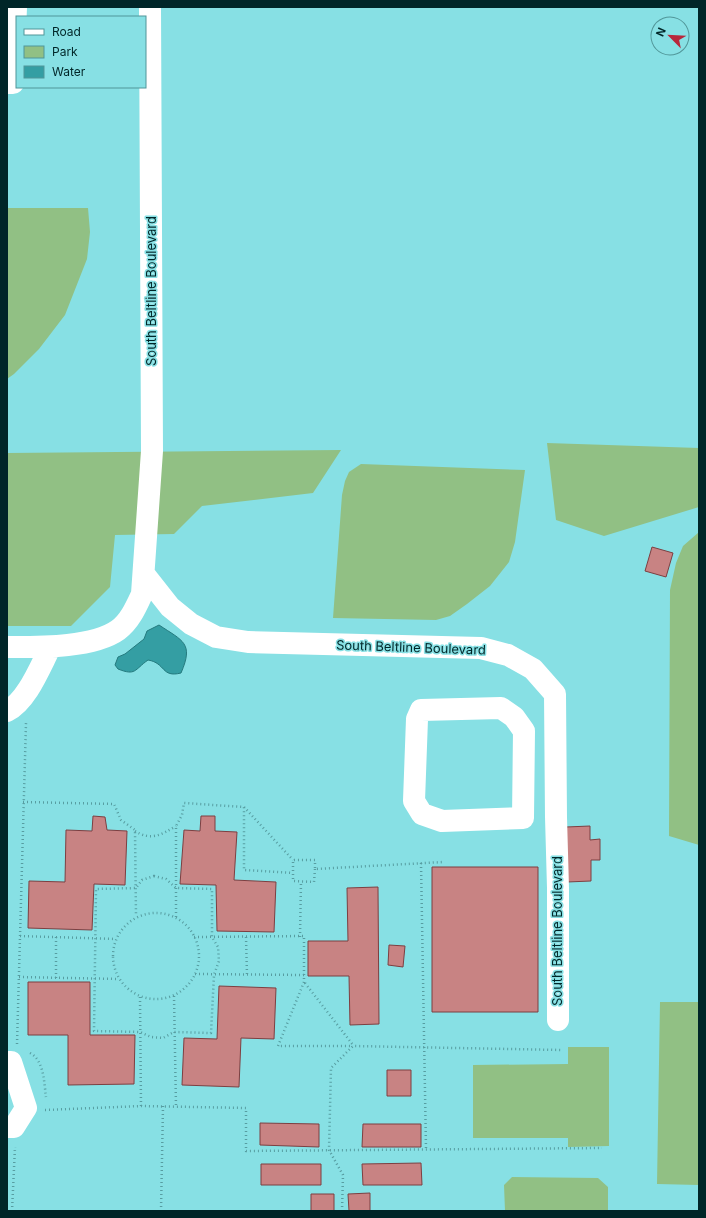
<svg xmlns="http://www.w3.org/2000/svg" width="706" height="1218" viewBox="0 0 706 1218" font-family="Inter,sans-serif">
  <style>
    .green { fill: #91c084 }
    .water { fill: #349ea3; stroke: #247a7e }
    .building { fill: #c88383; stroke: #7d3f41 }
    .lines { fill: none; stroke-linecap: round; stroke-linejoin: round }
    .path { stroke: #579da1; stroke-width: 2.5; stroke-dasharray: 1 3; stroke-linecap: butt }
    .minor { stroke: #fff; stroke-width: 22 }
    .labels { text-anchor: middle; stroke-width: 3; stroke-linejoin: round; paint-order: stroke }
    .street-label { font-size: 13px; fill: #002628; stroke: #87e0e4 }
  </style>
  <rect width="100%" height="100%" fill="#87e0e4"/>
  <path class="green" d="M7,208H88L90,232L87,259L65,315L39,349L14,374L7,379Z
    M547,443L699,448V507L604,536L556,520Z
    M341,450L313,493L202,506L174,534L115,535L110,587L71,626H7V453Z
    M361,464L525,470L515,542L509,562L490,586L467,604L450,616L436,620L333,618L342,495L345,481L349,472Z
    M699,532V845L669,836L670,590L676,563L683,546Z
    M660,1002H699V1185L657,1184Z
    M568,1047H609V1146L568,1147V1138H473V1065L568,1064Z
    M512,1177L598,1178L608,1187V1211H505L504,1185Z"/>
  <path class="water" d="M159,625C183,641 194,643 181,673C161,678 166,663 148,660C134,670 136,676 118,669L115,665L118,657L125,654L144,639L147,631Z"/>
  <path class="building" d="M652,547L673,553L666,577L645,571Z
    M93,816L105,817L107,830L127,831L125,885L94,884L92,930L28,928L29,881L65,882L66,830L92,831Z
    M201,816H215V831L237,832L234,880L276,882L274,932L217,931L216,885L180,884L184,830L200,831Z
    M590,826V840L600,839V860H591V881L567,882L566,827Z
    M432,867H538V1012H432Z
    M378,887L379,1024L350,1025L349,976H308V941H348L347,888Z
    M389,945L405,946L403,967L388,965Z
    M28,982H90V1035H135L134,1084L68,1085V1035H28Z
    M219,986L276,988L274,1039L241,1038L239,1087L182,1085L184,1038L217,1039Z
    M387,1070H411V1096H387Z
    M260,1123L319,1124V1147L260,1145Z
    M363,1124H421V1147H362Z
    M421,1163L422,1185H363L362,1164Z
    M261,1164H321V1185H261Z
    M370,1193V1211H349L348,1194Z
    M311,1194H334V1211H311Z"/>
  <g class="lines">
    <path class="path" d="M23,802L114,804L121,820L135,830L136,916
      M244,807L293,860
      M135,831C151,841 161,835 176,826
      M421,863L426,1149
      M315,869L314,882L293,881V860H315V869L444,862
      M154,876L166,879L176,888L212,889V937L218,947L219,961L214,975L211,1033L174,1032L163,1038L151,1037L140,1032L94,1031L96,889L136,888L142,880Z
      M113 956a43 43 0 1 1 86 0a43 43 0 1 1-86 0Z
      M176,917V826L182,815L184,803L244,807V870L293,873
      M20,936L116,939
      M56,937V978
      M194,937L304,936V982L278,1046H353
      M246,937L247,975
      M300,937L301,881
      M195,974L304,975
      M19,977L119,979
      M305,983L353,1045
      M174,996L176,1107
      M140,997L141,1106
      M17,1044L26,723
      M30,1053C44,1060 44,1082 46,1097
      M45,1110L141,1106L246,1108V1151L602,1148
      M12,1211L15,1147
      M161,1211L163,1106
      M342,1211L343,1175L329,1150L331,1068L353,1046L562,1050"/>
    <path class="minor" d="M7,83H13L16,7
      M144,574L170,607L191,624L216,637L248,642L481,648L508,655L533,669L555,694L556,817L558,888V1020
      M7,647C38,647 93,648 118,630C130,621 136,607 142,594L152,451L150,7
      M501,708L514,717L524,731L523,818L442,821L422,814L414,801L417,719L421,710Z
      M7,711C27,701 40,667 50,648
      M7,1062H11L26,1108L14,1127H7"/>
  </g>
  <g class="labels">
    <g class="street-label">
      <text transform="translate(151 291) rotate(-90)" y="5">South Beltline Boulevard</text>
      <text transform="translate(411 647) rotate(2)" y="5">South Beltline Boulevard</text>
      <text transform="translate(557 931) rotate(-90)" y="5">South Beltline Boulevard</text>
    </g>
  </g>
  <rect width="706" height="1218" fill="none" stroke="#002628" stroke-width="16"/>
  <rect x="16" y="16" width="130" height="72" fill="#87e0e4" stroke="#519699"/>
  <rect x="24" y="29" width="20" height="6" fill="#ffffff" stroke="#519699"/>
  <text x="52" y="36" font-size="12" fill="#002628">Road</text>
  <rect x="24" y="46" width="20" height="12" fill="#91c084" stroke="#519699"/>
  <text x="52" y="56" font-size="12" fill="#002628">Park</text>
  <rect x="24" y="66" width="20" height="12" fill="#349ea3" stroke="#519699"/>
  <text x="52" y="76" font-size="12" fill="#002628">Water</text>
  <g transform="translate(670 36) rotate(294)"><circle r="19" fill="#87e0e4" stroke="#519699"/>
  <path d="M0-3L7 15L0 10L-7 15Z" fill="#b8273b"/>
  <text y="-6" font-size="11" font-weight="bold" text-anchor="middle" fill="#002628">N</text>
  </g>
</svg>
